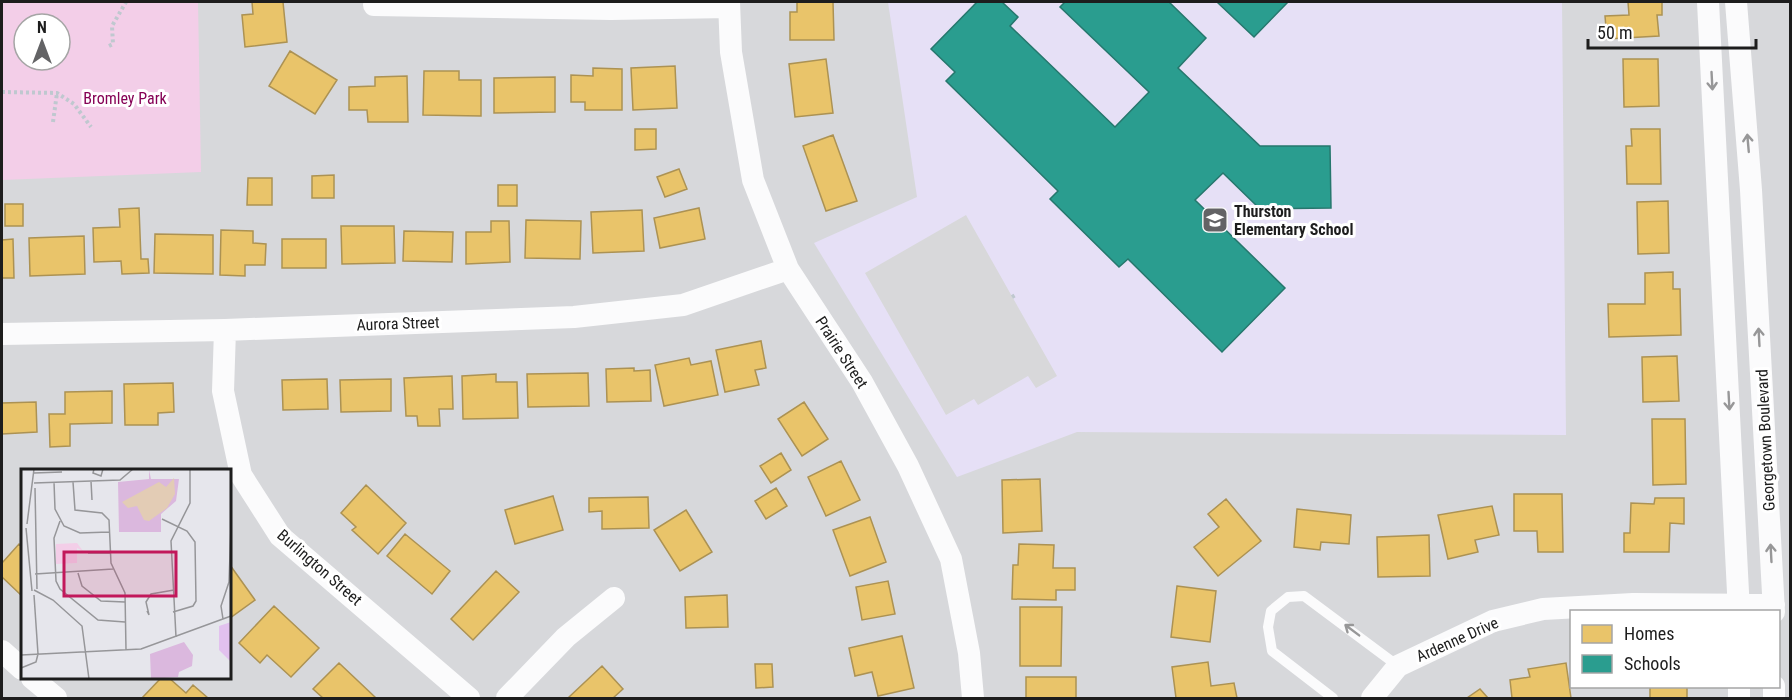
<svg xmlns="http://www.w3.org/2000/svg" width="1792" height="700" viewBox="0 0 1792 700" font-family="'Roboto Condensed',sans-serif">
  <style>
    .residential { fill: #d7d8db; fill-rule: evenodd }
    .education { fill: #e6e0f6 }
    .park { fill: #f3cee8; fill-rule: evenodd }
    .parking { fill: #d8d8da }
    .homes { fill: #e9c46a; stroke: #ac9253; stroke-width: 1.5 }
    .schools { fill: #2a9d8f; stroke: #26776d; stroke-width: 1.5 }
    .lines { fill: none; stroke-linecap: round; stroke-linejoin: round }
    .path { stroke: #bfc8cf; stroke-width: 4; stroke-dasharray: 3 3; stroke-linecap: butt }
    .service { stroke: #fbfbfc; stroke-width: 10 }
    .minor { stroke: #fbfbfc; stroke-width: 22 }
    .oneway { stroke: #979798 }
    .labels { text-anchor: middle; stroke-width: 6; stroke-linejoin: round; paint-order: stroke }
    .park-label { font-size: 16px; fill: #850155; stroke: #fff }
    .poi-label { font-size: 16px; font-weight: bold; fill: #1d1d1d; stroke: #fff; text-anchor: start }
    .street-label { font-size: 16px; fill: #1d1d1d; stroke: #fff }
    .inset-road { fill: none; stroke: #969699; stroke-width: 1.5 }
    .view { fill: #c2185b; fill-opacity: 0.15; stroke: #c2185b; stroke-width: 3 }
    .inset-edge { fill: none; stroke: #1d1d1d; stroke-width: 3 }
  </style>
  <rect width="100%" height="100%" fill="#e6e6ec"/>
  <path class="residential" d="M2,2H1790V698H2ZM24,24H60V60H24ZM22,470H230V678H22ZM1572,612H1778V686H1572Z"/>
  <path class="education" d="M888,2H1562L1566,435L1077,432L957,477L814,243L917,197Z"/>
  <path class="park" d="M2,2H198L201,172L2,180ZM24,24H60V60H24Z"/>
  <path class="parking" d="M966,215L1057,376L1036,388L1028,376L978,405L974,399L946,415L865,273Z"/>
  <path class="homes" d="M252,2H283L287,42L245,47L242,15L253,14Z
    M797,2H833L834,40H790V12H797Z
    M1628,2H1662V15H1657L1659,36L1607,39L1605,16L1629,15Z
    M290,51L337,80L315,114L269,86Z
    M826,59L833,113L795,117L789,64Z
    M1623,59H1658L1659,106L1624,107Z
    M675,66L677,108L633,110L631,68Z
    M593,68L622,69V110H585V102H571V75L593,76Z
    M424,71H459V80H481V116L423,115Z
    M407,76L408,122H368L367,110H349V87L375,86V77Z
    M555,77V112L494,113V78Z
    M635,129H656V149L635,150Z
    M1631,129H1660L1661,184H1627L1626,146H1632Z
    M833,135L857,201L826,211L803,146Z
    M679,169L687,189L665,197L657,177Z
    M334,175V198H312V176Z
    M248,178H272V205H247Z
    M498,185H517V206H498Z
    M1668,201L1669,253L1638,254L1637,202Z
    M5,204H23V226H5Z
    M139,208L141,259H148L149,273L122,274L121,261L94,262L93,228L120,227L119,209Z
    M699,208L705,239L660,248L654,218Z
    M642,210L644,251L593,253L591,212Z
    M526,220L581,221L580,259L525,258Z
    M491,221H509L510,262L466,264V232H491Z
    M341,226H394L395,263L342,264Z
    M221,230L253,231V243L266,244L265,265H245V276L220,275Z
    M404,231L453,232L452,262L403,261Z
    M155,234L213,235V274L154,273Z
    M84,236L85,274L30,276L29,238Z
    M13,239L14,278H2V240Z
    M282,239H326V268H282Z
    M1673,272V289H1680L1681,335L1609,337L1608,304H1645V273Z
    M761,341L766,368L755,370L759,385L725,392L716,350Z
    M1677,356L1679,401L1643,402L1642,357Z
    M689,358L691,365L711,361L718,395L664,406L655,365Z
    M634,368V371L650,370L651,401L607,402L606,369Z
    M588,373L589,406L528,407L527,374Z
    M496,374V382H517L518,418L463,419L462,376Z
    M452,376L453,409H439L440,426H418L417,416H406L404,378Z
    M327,379L328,409L283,410L282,380Z
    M391,379V411L341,412L340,380Z
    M173,383L174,412L158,413V425H125L124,384Z
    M112,391V423L70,424V446L50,447L49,414H65V392Z
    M36,402L37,432L2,434V403Z
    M804,402L828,439L802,456L778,419Z
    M1652,419H1685L1686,484L1653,485Z
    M781,453L791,470L771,483L760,466Z
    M841,461L860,500L826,516L808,477Z
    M1040,479L1042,531L1003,533L1002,480Z
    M366,485L406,523L378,554L352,530L356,527L341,513Z
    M776,488L787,506L766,519L755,501Z
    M1514,494H1562L1563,552H1538L1537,531H1514Z
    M553,496L563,530L515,544L505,510Z
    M648,497L649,528L602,529V511L589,512V498Z
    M1655,498H1684V524L1670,523L1669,552H1624V533H1630L1631,503L1654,504Z
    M1226,499L1261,541L1218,576L1194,547L1219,527L1208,514Z
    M1492,506L1499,535L1475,540L1478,552L1448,559L1438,515Z
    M1297,509L1351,515L1349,544L1321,542L1320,550L1294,547Z
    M686,510L712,552L680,571L654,530Z
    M870,517L886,562L850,576L833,530Z
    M405,534L450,571L432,594L387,556Z
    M1429,535L1430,576L1378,577L1377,537Z
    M19,544L22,547V596L2,577V563Z
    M1019,544L1054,545L1053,568H1075V590H1056V600L1012,599L1013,565H1018Z
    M230,565L255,600L230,618Z
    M496,571L519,592L473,640L451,619Z
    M888,581L895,614L862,620L856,587Z
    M1177,586L1216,591L1210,642L1171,637Z
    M727,595L728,627L686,628L685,597Z
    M274,606L319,648L291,677L267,655L260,663L239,643Z
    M1020,607H1062L1061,666H1020Z
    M902,636L914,688L878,696L872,672L855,676L849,648Z
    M1208,662L1211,686L1234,683L1237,698H1176L1172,667Z
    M339,663L376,698H323L313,689Z
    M1566,663L1571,698H1512L1510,680L1530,677L1528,669Z
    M755,664H772L773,687L756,688Z
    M602,666L623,689L613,698H568Z
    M1026,677H1076V698H1026Z
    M161,678H169L186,693L193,685L208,698H142Z
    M1650,686H1687V698H1650Z
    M1480,689L1488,698H1467Z"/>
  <path class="schools" d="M977,2H1002L1018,17L1010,26L1115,127L1149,92L1060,7L1065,2H1169L1206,38L1178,68L1260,146H1330L1331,208L1260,209L1223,173L1195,200L1285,288L1222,352L1128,259L1119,267L1050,199L1058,191L946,81L955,72L931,49Z
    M1217,2H1288L1254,37Z"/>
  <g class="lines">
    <path class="path" d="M109,46L113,44L112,26L126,2
      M2,92L57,93L74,104L91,127
      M53,122L57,93
      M1012,297L1017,294"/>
    <path class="service" d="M1333,698L1272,651L1268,627L1271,611L1288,597L1304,596L1398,666"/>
    <path class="minor" d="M729,2L731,52L753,180L788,269L862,382L908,466L951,559L969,653L973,698
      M1708,2L1739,612
      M1736,2L1751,190L1774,612
      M374,5L611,9L729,7
      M225,330L223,391L241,475L280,536L469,698
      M2,334L225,330L574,317L683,305L788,269
      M2,651L22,669
      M32,678L56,698
      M1739,686V698
      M1774,686V698
      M507,698L566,637L614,598
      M1372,698L1398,666L1493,621L1543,609L1633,604L1774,605"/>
  </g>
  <defs><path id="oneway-shaft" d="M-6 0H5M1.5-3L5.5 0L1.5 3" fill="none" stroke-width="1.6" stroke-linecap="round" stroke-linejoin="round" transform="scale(1.5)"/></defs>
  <g class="oneway">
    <use href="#oneway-shaft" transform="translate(1712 81) rotate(87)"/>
    <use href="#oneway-shaft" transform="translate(1748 143) rotate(-95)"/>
    <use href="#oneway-shaft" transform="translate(1759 337) rotate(-93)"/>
    <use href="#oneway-shaft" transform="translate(1729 401) rotate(87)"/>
    <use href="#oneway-shaft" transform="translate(1771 553) rotate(-93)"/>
    <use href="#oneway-shaft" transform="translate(1352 630) rotate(-143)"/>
  </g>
  <defs>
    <g id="school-square" transform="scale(1.35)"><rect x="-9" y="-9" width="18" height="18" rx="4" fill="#636365" stroke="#fff"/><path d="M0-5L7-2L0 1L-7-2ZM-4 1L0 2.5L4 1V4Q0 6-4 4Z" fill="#fff"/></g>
  </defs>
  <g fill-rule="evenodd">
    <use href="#school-square" x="1215" y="220"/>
  </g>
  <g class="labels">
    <g class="park-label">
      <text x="125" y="104">Bromley Park</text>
    </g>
    <g class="poi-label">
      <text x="1234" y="217">Thurston<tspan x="1234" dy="18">Elementary School</tspan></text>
    </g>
    <g class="street-label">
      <text transform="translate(398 323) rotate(-2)" y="6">Aurora Street</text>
      <text transform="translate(842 352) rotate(57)" y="6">Prairie Street</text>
      <text transform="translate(1765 440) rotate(-93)" y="6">Georgetown Boulevard</text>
      <text transform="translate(320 567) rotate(41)" y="6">Burlington Street</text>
      <text transform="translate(1457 639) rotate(-24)" y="6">Ardenne Drive</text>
    </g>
  </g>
  <g transform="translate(21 469)">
    <rect width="210" height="210" fill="#e6e6ec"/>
    <path d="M210,153V193L198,181V157Z" fill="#e2c1ee"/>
    <path d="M128,1L130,10H158L155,32L140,45V63H98L97,13L128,10ZM163,173L172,186L171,197L158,203L157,208L130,210L129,185Z" fill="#dbb8de"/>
    <path d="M56,74L62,82L56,79V94L35,95V75Z" fill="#f3cee8"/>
    <path d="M153,9L154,25L146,39L128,52L123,51L116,37L107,39L101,33L138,13L145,18Z" fill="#e3ccb5"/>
    <path class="inset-road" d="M73,0L72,4L80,7L82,0M13,4L41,3M70,12L71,31M33,13L34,40L43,57L59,64L88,63M52,13L54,41L81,44L88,51L90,94L104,124L105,181M13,14L99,11L112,0M14,19L16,120M141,50L166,62L174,73L175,132L172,137L152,143M39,52L33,69L35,112L39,120L77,151L104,153M6,55L13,0M5,59L11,122M67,84H89M57,104L61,117L80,132L104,133M14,105L92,100M13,121L32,131L61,157L68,210M13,126L17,185M126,142L128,146L125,133L130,125L153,121M202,150L200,137L208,113L210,57M155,168L150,72L169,34V0M0,186L120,180L210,147M0,199L15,193L17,185"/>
    <path class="view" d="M43,83H155V127H43Z"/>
    <rect width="210" height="210" class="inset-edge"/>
  </g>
  <rect width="1792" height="700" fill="none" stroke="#1d1d1d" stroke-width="6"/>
  <rect x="1570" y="610" width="210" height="78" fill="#ffffff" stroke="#a5a5a5" stroke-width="1.5"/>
  <rect x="1582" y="625" width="30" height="18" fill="#e9c46a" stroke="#a5a5a5" stroke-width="1.5"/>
  <text x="1624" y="640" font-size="18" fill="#1d1d1d">Homes</text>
  <rect x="1582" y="655" width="30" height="18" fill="#2a9d8f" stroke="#a5a5a5" stroke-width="1.5"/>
  <text x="1624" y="670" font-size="18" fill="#1d1d1d">Schools</text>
  <g transform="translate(42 42)"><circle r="28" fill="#ffffff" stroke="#a5a5a5" stroke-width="1.5"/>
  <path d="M0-4.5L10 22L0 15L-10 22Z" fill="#636365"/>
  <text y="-9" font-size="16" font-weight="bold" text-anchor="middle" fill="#1d1d1d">N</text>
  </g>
  <path d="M1588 39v9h168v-9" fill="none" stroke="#1d1d1d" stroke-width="3"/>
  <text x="1597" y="39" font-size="18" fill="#1d1d1d" stroke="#ffffff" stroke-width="4.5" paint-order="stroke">50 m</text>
</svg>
